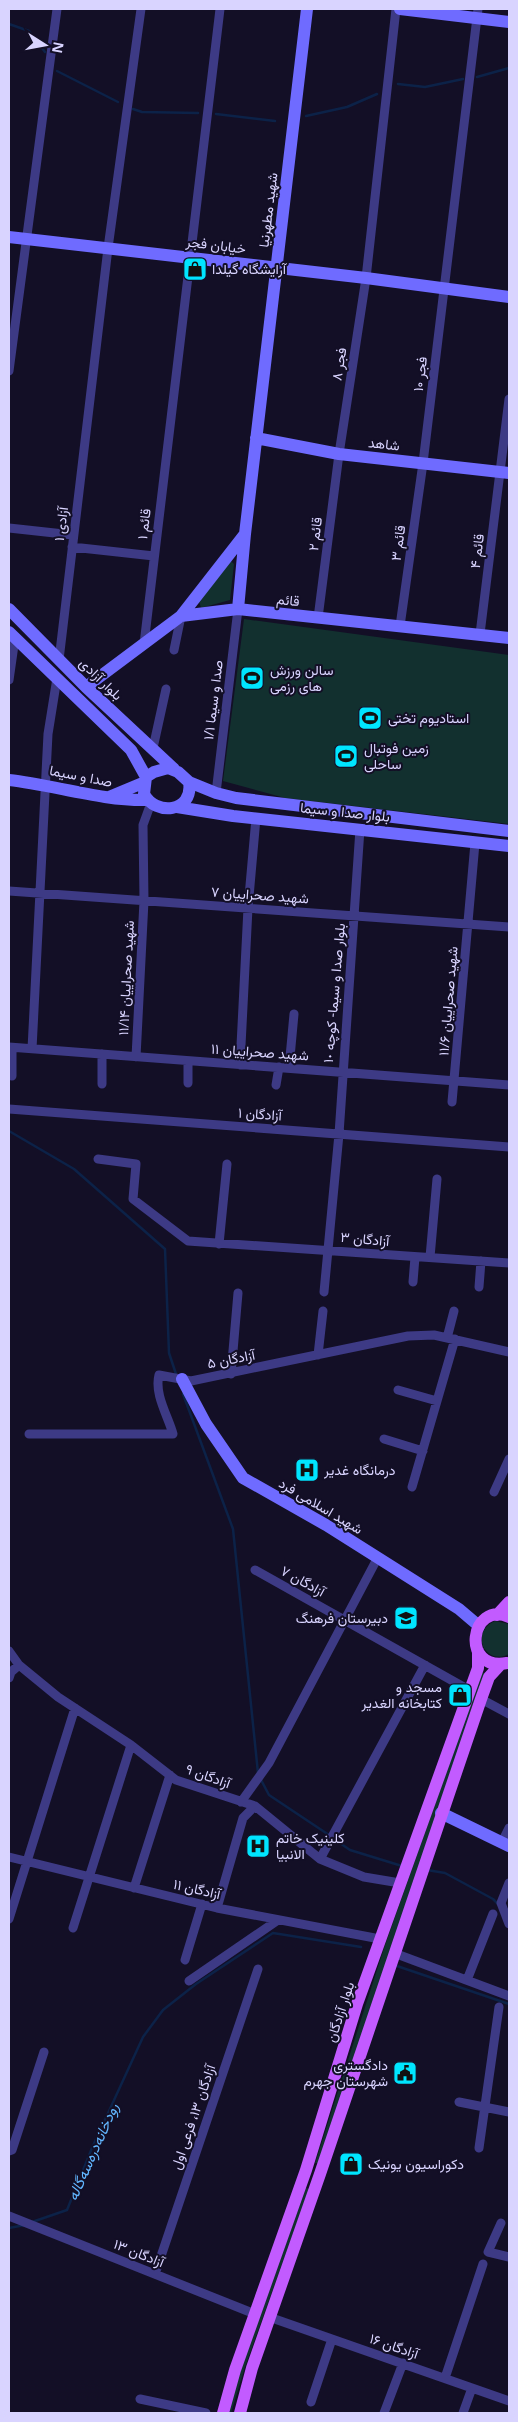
<svg xmlns="http://www.w3.org/2000/svg" width="518" height="2422" viewBox="0 0 518 2422" font-family="'Open Sans',Vazirmatn,sans-serif">
  <style>
    .green { fill: #12302f }
    .lines { fill: none; stroke-linecap: round; stroke-linejoin: round }
    .stream { stroke: #0c2248; stroke-width: 2.5 }
    .street { stroke: #3d3a85; stroke-width: 9 }
    .secondary { stroke: #6f6bff; stroke-width: 12 }
    .primary { stroke: #c25bff; stroke-width: 12 }
    .labels { text-anchor: middle; stroke-width: 4; stroke-linejoin: round; paint-order: stroke }
    .street-label { font-size: 14px; fill: #d9d4ff; stroke: #130f26 }
    .poi-label { font-size: 14px; fill: #d9d4ff; stroke: #130f26; text-anchor: start }
    .water-label { font-size: 15px; font-style: italic; fill: #62b6ff; stroke: #130f26 }
  </style>
  <rect width="100%" height="100%" fill="#130f26"/>
  <path class="green" d="M231,561L234,564L230,600L201,608L199,601Z
    M244,619L509,655V824L285,798L223,781Z
    M495,1621L509,1624V1654C485,1667 469,1632 495,1621Z
    M482,1672L487,1675L318,2163H315L384,1948Z
    M306,2188L309,2189L245,2367L231,2413H227L242,2366Z"/>
  <g class="lines">
    <path class="stream" d="M9,24L29,31L45,52
      M57,71L118,102
      M477,77L509,68
      M398,84L425,87L463,79
      M133,109L142,112L198,113
      M216,114L275,121
      M306,116L347,107L377,94
      M9,1131L74,1169L165,1249L169,1353L177,1377
      M183,1394L233,1529L258,1773
      M260,1778L269,1795L329,1835
      M334,1839L350,1850L402,1866
      M427,1870L445,1873L493,1899L498,1904
      M394,1965L509,2004
      M32,2222L67,2210L92,2148L143,2037L163,2010L196,1984L273,1933L361,1947
      M9,2228L25,2225"/>
    <path class="street" d="M9,371L57,9
      M9,528L73,535
      M72,547L154,556
      M318,618L339,454L366,278L396,9
      M400,626L423,463L478,9
      M480,634L509,399
      M144,644L220,9
      M174,650L181,616
      M59,660L108,248L141,9
      M9,680L15,638
      M153,748L166,689
      M216,793L238,609
      M9,891L509,927
      M9,1047L509,1085
      M32,1049L48,734L57,678
      M136,1057L144,901L143,825L151,803
      M240,1065L248,908L256,818
      M289,1068L294,1014
      M12,1076V1048
      M188,1083V1061
      M102,1084V1054
      M276,1085L279,1067
      M452,1102L475,843
      M9,1109L509,1147
      M98,1159L136,1164L133,1199L188,1241L509,1263
      M219,1244L227,1164
      M430,1257L437,1179
      M413,1282L415,1257
      M479,1287L481,1261
      M324,1292L339,1134L360,829
      M447,1338L454,1311
      M318,1355L323,1311
      M231,1374L238,1293
      M398,1390L437,1401
      M29,1434H173C168,1416 154,1394 159,1375L191,1381L408,1336L434,1335L509,1352
      M384,1439L423,1451
      M412,1487L455,1339
      M494,1492L509,1459
      M255,1570L469,1690
      M9,1651L19,1665L58,1697L131,1745L176,1780L255,1806L320,1859L364,1877L400,1883
      M9,1678L11,1672L19,1665
      M481,1699L509,1714
      M241,1802L269,1763L377,1559
      M502,1842L509,1828
      M9,1857L217,1908L380,1939
      M320,1859L425,1665
      M509,1883L501,1903L509,1924
      M134,1888L170,1775
      M217,1908L243,1818L255,1806
      M9,1919L75,1708
      M73,1928L131,1745
      M394,1953L509,1996
      M185,1960L202,1904
      M467,1980L493,1914
      M189,1981L278,1920
      M459,2102L509,2112
      M479,2148L499,2007
      M9,2151L12,2150L44,2052
      M9,2216L255,2314
      M501,2223L488,2252L509,2257
      M155,2274L258,1969
      M269,2317L509,2401
      M445,2378L483,2264
      M140,2399L206,2413
      M311,2402L332,2339
      M384,2413L403,2363
      M463,2413L472,2388"/>
    <path class="secondary" d="M400,9L509,22
      M9,237L366,278L509,297
      M256,438L339,454L509,473
      M9,609L86,687L174,769
      M238,609L245,534L307,9
      M181,616L245,534
      M9,632L131,750L146,777
      M86,687L181,616L238,609L509,638
      M168,768L178,772L189,782C194,813 155,816 144,794L146,777L154,772Z
      M9,780C54,785 102,801 147,800
      M189,782L216,793L236,798L509,831
      M109,797L145,782
      M177,807L233,816L509,846
      M182,1379L206,1424L243,1478L326,1525L459,1609L479,1626
      M441,1813L509,1846"/>
    <path class="primary" d="M497,1615L509,1602
      M507,1663C460,1672 470,1600 509,1617
      M223,2413L235,2370L306,2170L357,2004L478,1668V1651
      M240,2413L252,2368L320,2174L481,1699L489,1677L501,1664"/>
  </g>
  <defs>
    <g id="shop-square" transform="scale(1.25)"><rect x="-9" y="-9" width="18" height="18" rx="4" fill="#00e5ff" stroke="#130f26"/><path d="M-5-2.5h2.3a2.7 3.5 0 0 1 5.4 0H5L5.5 6h-11ZM-1.5-2.5h3a1.5 2.3 0 0 0-3 0Z" fill="#111"/></g>
    <g id="stadium-square" transform="scale(1.25)"><rect x="-9" y="-9" width="18" height="18" rx="4" fill="#00e5ff" stroke="#130f26"/><path d="M0-5a6.5 5 0 1 0 0 10a6.5 5 0 1 0 0-10ZM-3.5-1.8h7v3.6h-7Z" fill="#111"/></g>
    <g id="hospital-square" transform="scale(1.25)"><rect x="-9" y="-9" width="18" height="18" rx="4" fill="#00e5ff" stroke="#130f26"/><path d="M-5-5h3v3.5h4V-5h3V5h-3V1.5h-4V5h-3Z" fill="#111"/></g>
    <g id="school-square" transform="scale(1.25)"><rect x="-9" y="-9" width="18" height="18" rx="4" fill="#00e5ff" stroke="#130f26"/><path d="M0-5L7-2L0 1L-7-2ZM-4 1L0 2.5L4 1V4Q0 6-4 4Z" fill="#111"/></g>
    <g id="civic-square" transform="scale(1.25)"><rect x="-9" y="-9" width="18" height="18" rx="4" fill="#00e5ff" stroke="#130f26"/><path d="M-.6-6.5H3V-4.5H.6V-3L4-1V1h2V6H-6V1h2V-1L-.6-3ZM-1.2 2.5V6h2.4V2.5Z" fill="#111"/></g>
  </defs>
  <g fill-rule="evenodd">
    <use href="#shop-square" x="195" y="269"/>
    <use href="#stadium-square" x="252" y="678"/>
    <use href="#stadium-square" x="370" y="718"/>
    <use href="#stadium-square" x="346" y="756"/>
    <use href="#hospital-square" x="307" y="1470"/>
    <use href="#school-square" x="406" y="1618"/>
    <use href="#shop-square" x="460" y="1695"/>
    <use href="#hospital-square" x="258" y="1846"/>
    <use href="#civic-square" x="405" y="2073"/>
    <use href="#shop-square" x="351" y="2164"/>
  </g>
  <g class="labels">
    <g class="street-label">
      <text transform="translate(268 210) rotate(-83)" y="5">شهید مطهرنیا</text>
      <text transform="translate(216 245) rotate(7)" y="5">خیابان فجر</text>
      <text transform="translate(339 364) rotate(-81)" y="5">فجر ۸</text>
      <text transform="translate(420 374) rotate(-83)" y="5">فجر ۱۰</text>
      <text transform="translate(384 444) rotate(6)" y="5">شاهد</text>
      <text transform="translate(61 524) rotate(-83)" y="5">آزادی ۱</text>
      <text transform="translate(144 524) rotate(-83)" y="5">قائم ۱</text>
      <text transform="translate(315 534) rotate(-83)" y="5">قائم ۲</text>
      <text transform="translate(398 543) rotate(-82)" y="5">قائم ۳</text>
      <text transform="translate(477 551) rotate(-83)" y="5">قائم ۴</text>
      <text transform="translate(288 600) rotate(6)" y="5">قائم</text>
      <text transform="translate(101 679) rotate(44)" y="5">بلوار آزادی</text>
      <text transform="translate(213 700) rotate(-83)" y="5">صدا و سیما ۱/۱</text>
      <text transform="translate(81 776) rotate(11)" y="5">صدا و سیما</text>
      <text transform="translate(345 812) rotate(6)" y="5">بلوار صدا و سیما</text>
      <text transform="translate(260 895) rotate(4)" y="5">شهید صحراییان ۷</text>
      <text transform="translate(126 978) rotate(-87)" y="5">شهید صحراییان ۱۱/۱۴</text>
      <text transform="translate(334 993) rotate(-85)" y="5">بلوار صدا و سيما- كوچه ١٠</text>
      <text transform="translate(448 1001) rotate(-85)" y="5">شهید صحراییان ۱۱/۶</text>
      <text transform="translate(260 1052) rotate(4)" y="5">شهید صحراییان ۱۱</text>
      <text transform="translate(260 1114) rotate(4)" y="5">آزادگان ۱</text>
      <text transform="translate(365 1239) rotate(5)" y="5">آزادگان ۳</text>
      <text transform="translate(231 1359) rotate(-11)" y="5">آزادگان ۵</text>
      <text transform="translate(321 1506) rotate(31)" y="5">شهید اسلامی فرد</text>
      <text transform="translate(303 1581) rotate(29)" y="5">آزادگان ۷</text>
      <text transform="translate(208 1776) rotate(20)" y="5">آزادگان ۹</text>
      <text transform="translate(197 1889) rotate(13)" y="5">آزادگان ۱۱</text>
      <text transform="translate(340 2012) rotate(-72)" y="5">بلوار آزادگان</text>
      <text transform="translate(193 2117) rotate(-71)" y="5">آزادگان ۱۳، فرعی اول</text>
      <text transform="translate(139 2253) rotate(22)" y="5">آزادگان ۱۳</text>
      <text transform="translate(394 2346) rotate(19)" y="5">آزادگان ۱۶</text>
    </g>
    <g class="poi-label">
      <text x="212" y="274">آرایشگاه گیلدا</text>
      <text x="270" y="675">سالن ورزش<tspan x="270" dy="16">های رزمی</tspan></text>
      <text x="388" y="723">استادیوم تختی</text>
      <text x="364" y="753">زمین فوتبال<tspan x="364" dy="16">ساحلی</tspan></text>
      <text x="324" y="1475">درمانگاه غدیر</text>
      <text x="388" y="1623" text-anchor="end">دبیرستان فرهنگ</text>
      <text x="442" y="1692" text-anchor="end">مسجد و<tspan x="442" dy="16">کتابخانه الغدیر</tspan></text>
      <text x="276" y="1843">کلینیک خاتم<tspan x="276" dy="16">الانبیا</tspan></text>
      <text x="388" y="2070" text-anchor="end">دادگستری<tspan x="388" dy="16">شهرستان جهرم</tspan></text>
      <text x="368" y="2169">دکوراسیون یونیک</text>
    </g>
    <g class="water-label">
      <text transform="translate(93 2152) rotate(-66)" y="5">رودخانه‌دره‌سه‌گاله</text>
    </g>
  </g>
  <rect width="518" height="2422" fill="none" stroke="#d9d4ff" stroke-width="20"/>
  <g transform="translate(45 45) rotate(101)" stroke="#130f26" stroke-width="4" paint-order="stroke">
  <path d="M0-4L9 19L0 12L-9 19Z" fill="#d9d4ff"/>
  <text y="-8" font-size="14" font-weight="bold" text-anchor="middle" fill="#d9d4ff">N</text>
  </g>
</svg>
